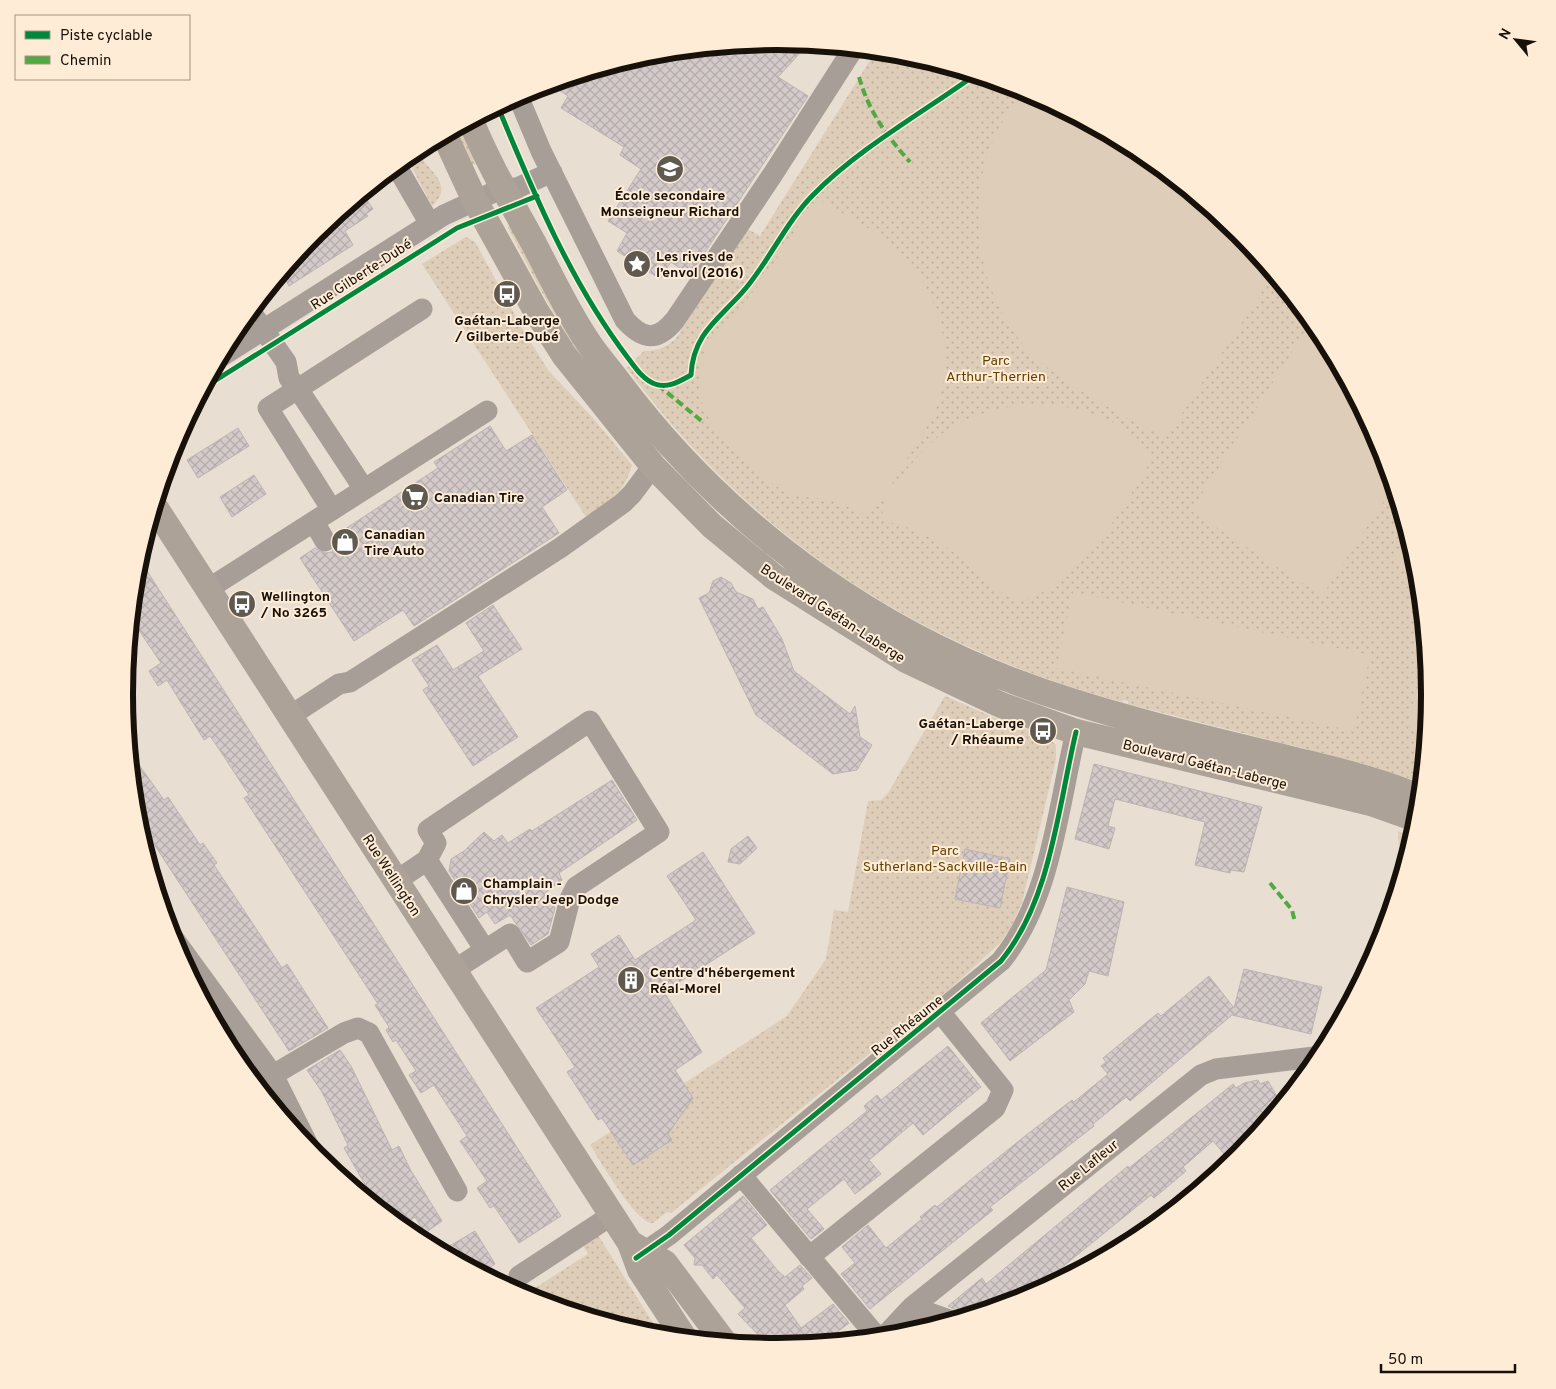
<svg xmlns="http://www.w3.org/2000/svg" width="1556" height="1389" viewBox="0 0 1556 1389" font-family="Overpass,sans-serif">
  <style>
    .grass { fill: url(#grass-dots) }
    .pitch { fill: #decdb8 }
    .building { fill: url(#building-cross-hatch); stroke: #bbb4b2 }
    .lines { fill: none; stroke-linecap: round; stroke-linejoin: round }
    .minor { stroke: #a79e98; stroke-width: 21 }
    .major { stroke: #aca297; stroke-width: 26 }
    .quiet { stroke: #52a841; stroke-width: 4; stroke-dasharray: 8 4; stroke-linecap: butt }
    .cycleway-casing { stroke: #feecd7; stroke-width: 8 }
    .cycleway { stroke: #00873e; stroke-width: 5 }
    .labels { text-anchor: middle; stroke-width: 4; stroke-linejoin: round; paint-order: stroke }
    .poi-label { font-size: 14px; font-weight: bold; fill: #17110a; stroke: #feecd7; text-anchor: start }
    .street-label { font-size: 14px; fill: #17110a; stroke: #feecd7 }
    .park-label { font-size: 14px; fill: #643f01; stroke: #feecd7 }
    .rim { fill: none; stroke: #17110a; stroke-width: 6 }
  </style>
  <defs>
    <pattern id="grass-dots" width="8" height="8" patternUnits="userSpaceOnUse" patternTransform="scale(1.25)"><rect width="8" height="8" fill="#decdb8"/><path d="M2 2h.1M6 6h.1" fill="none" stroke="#beaf9d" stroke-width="1.8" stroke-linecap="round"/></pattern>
    <pattern id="building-cross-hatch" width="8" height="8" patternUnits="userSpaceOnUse" patternTransform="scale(1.25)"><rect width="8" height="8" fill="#d3cac9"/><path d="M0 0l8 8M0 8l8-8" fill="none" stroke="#b4acab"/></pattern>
  </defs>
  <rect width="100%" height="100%" fill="#e8ded2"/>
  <path class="grass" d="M876,51L906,54L1028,91L1141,152L1240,233L1321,332L1382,445L1419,567L1431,695L1423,783L1357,762L1128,704V701L1123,700L1122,702C918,647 752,538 627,368L644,351C658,351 668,347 677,337L746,228L760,236Z
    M461,127L476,163L474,165L471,164L456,129Z
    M417,150C425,170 457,183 432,206L407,158Z
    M509,225L601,375L584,361L567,336L540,289L508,228Z
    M466,237L475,242L522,328L548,370L592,417L632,465C623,495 611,501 586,517L422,264Z
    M945,696L995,718L1046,736L1056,745V759L1022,903L1011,927L1000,943L950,989L671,1213L667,1212L653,1223C637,1225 600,1160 590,1145L787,1016L826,959L834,910L848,912L868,801L881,800L888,793Z
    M1398,831L1414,838L1401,882Z
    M598,1235L661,1336L650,1335L528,1298L504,1285L505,1283L527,1293L588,1254L581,1242Z"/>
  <path class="pitch" d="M1023,90L1141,152L1240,233L1274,274L1167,436C1143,429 1122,415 1100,402C1076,388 1052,374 1032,354C983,305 967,225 986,160C993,134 1009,111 1023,90Z
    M820,200C848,217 880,232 903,255C939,292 956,355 938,404C926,435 903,461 889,490C907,471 921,449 943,433C1003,390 1110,394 1153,458C1135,486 1118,518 1097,544C1084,562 1034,610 1010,598C998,592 988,580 978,571C948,546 919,528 881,520L886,494L864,514C852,509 841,503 828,500C815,497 800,498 787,492C773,486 762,475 751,465C710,431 686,398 707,344L761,283L806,214Z
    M1312,321L1321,332L1382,445L1394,485L1322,596L1191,511Z
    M1409,537L1419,567L1420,582L1394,561Z
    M1073,592L1370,655L1354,731L1056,668Z
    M1416,690L1431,693L1427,734L1408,730Z"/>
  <path class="building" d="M778,41L786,42L799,54L778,77L808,96L690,275L671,262L660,279L617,251L627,233L608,221L641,169L620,155L624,147L561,108L568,96L550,84L651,54Z
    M363,194L373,209L366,214L368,216L345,231L353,245L289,286L282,274L316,232Z
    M490,426L506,451L532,435L567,490L542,507L559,533L414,626L403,610L354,641L300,558L315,548L325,553L332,552L337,541L336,535L438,468L434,462Z
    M238,428L249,446L198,478L187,460Z
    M254,475L266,494L232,517L220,497Z
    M140,560L561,1216L519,1243L494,1206L490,1208L477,1188L487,1181L460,1141L467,1136L434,1085L421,1093L409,1075L416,1071L396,1040L393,1042L386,1030L389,1027L375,1005L378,1004L244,798L249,795L221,752L210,736L204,740L167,680L158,686L149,671L161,663L132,620Z
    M721,577L731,583L736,592L753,599L758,609L763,607L782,639L794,671L850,714L855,706L860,737L872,745L857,770L833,774L756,715L699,598L709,593L713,581Z
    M493,605L522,649L478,676L518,737L473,766L423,690L429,686L412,660L437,645L453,670L484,651L466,623Z
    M130,752L164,800L168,797L200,845L203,843L217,863L214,865L282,968L287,964L328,1028L289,1051L137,818Z
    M1094,764L1262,807L1244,872L1231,870L1230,873L1195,865L1205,822L1115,799L1108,826L1115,828L1109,849L1075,839Z
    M612,780L637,820L559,873L562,880L545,893L555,908L548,934L531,945L510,915L495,924L487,912L479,918L449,871L451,859L464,851L484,832L494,841L502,835L508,843L530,829L532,831Z
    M748,836L757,848L740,864L728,862L731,849Z
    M965,849L1010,859L1000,908L955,899Z
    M703,852L755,933L664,992L702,1052L675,1070L693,1098L668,1134L672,1140L633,1165L602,1118L598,1120L567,1072L575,1067L536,1008L599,967L591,954L619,935L635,960L696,920L667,876Z
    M1067,887L1124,902L1108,976L1089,971L1085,984L1069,1000L1074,1012L1010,1061L981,1023L1046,970Z
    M1244,969L1322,987L1311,1034L1232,1015L1130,1101L1126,1097L1093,1124L1094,1126L990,1207L993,1210L870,1309L841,1274L855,1263L842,1247L868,1225L886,1248L922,1219L920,1217L935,1205L937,1207L1025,1136L1072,1100L1074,1102L1108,1074L1101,1066L1106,1062L1103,1058L1158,1013L1161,1016L1209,976L1234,1008Z
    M948,1046L981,1087L923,1135L913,1123L887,1145L869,1160L881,1174L855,1194L844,1179L807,1209L824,1229L811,1239L770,1190L867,1111L864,1106L877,1095L881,1100Z
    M340,1050L351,1066L392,1150L399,1146L410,1169L442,1221L425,1233L415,1217L401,1226L378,1207L344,1148L348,1145L322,1092L307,1070Z
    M1258,1080L1260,1084L1268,1081L1282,1105L1232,1163L1213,1141L1183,1167L1186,1171L1154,1198L1151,1195L1023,1299L964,1318L961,1313L948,1306L982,1278L986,1284L1128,1166L1129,1168L1233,1084L1236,1088L1244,1083Z
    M743,1196L767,1225L751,1238L778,1271L785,1277L800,1265L812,1278L802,1286L804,1289L785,1305L801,1328L833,1304L849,1323L823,1343L770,1347L738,1314L745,1308L717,1275L713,1279L702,1265H694L695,1258L684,1245Z
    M475,1231L495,1264L481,1273L441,1251Z"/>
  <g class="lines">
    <path class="minor" d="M518,96L541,151L625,320C643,340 657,342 675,320L773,174L853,49
      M397,167L430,224
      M251,312L286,362L289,378L298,389L364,489
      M222,356L444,215L503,188H517L552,172
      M332,510L268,408L422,309
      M314,522L325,541
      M208,589L487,411
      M290,716L339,684L350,682L560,548L623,503L632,494L653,466
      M427,860L485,950
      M396,881L427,860L436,843L428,830L590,721L659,832L576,887L570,899L559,942L527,962L510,934L454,970
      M171,935L273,1075L311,1151
      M273,1075L344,1033L358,1028L369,1033L457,1191
      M741,1175L872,1331L881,1338
      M809,1257L995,1108L1003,1090L941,1013
      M636,1258L669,1235L1001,961C1051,900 1058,807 1076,732
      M519,1276L612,1215
      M912,1307L952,1321
      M884,1337L912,1307L1201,1075L1216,1069L1322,1056"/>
    <path class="major" d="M471,121C488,163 511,202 533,242C550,274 566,309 586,339C596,355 609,369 620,384C733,534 890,645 1071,701C1143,724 1218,741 1291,759C1335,770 1380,780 1421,798
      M445,136L475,201L536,311L564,355L653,466L712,526L774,577L906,660L1001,705L1076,732L1371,803L1419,820
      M155,507L630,1243L640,1270L685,1339
      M630,1243L665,1263L724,1342"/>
    <path class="quiet" d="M859,77C869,112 886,135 910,162
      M658,385L704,423
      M1270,883L1292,910L1295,922"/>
    <g class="cycleway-casing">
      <path id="cycleway" d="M498,107C534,194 571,283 628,358C635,367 643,380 655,384C668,389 680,381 691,375C693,332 721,318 746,288C770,259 787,221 813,195C858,149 922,113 975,75
        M205,387L457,228L537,196
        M636,1258L669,1235L1001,961C1051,900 1058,807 1076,732"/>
    </g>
    <use href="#cycleway" class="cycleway"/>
  </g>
  <defs>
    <g id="school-disc" transform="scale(1.4375)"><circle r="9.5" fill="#605950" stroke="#feecd7"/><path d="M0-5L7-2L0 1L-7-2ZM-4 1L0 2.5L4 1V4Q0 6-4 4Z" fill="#fff"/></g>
    <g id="sight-disc" transform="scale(1.4375)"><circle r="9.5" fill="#605950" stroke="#feecd7"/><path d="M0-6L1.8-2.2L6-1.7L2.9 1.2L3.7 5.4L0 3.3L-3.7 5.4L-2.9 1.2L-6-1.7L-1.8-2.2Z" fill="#fff"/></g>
    <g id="bus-disc" transform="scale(1.4375)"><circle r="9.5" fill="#605950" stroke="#feecd7"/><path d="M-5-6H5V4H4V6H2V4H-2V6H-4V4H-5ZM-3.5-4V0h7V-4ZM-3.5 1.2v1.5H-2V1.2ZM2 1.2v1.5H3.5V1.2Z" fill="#fff"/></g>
    <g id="supermarket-disc" transform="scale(1.4375)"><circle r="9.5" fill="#605950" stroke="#feecd7"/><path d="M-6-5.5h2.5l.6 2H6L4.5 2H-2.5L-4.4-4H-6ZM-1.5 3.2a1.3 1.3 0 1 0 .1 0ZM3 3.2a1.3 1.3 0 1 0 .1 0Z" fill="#fff"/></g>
    <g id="shop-disc" transform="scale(1.4375)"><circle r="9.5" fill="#605950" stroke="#feecd7"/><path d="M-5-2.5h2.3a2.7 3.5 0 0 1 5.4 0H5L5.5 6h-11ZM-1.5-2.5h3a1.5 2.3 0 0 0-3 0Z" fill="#fff"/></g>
    <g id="building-disc" transform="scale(1.4375)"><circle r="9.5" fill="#605950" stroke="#feecd7"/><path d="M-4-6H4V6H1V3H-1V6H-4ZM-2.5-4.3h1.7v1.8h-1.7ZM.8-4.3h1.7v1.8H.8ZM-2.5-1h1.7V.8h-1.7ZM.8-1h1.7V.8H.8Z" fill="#fff"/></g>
  </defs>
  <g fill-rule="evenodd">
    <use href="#school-disc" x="670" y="169"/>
    <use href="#sight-disc" x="637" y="264"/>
    <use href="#bus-disc" x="507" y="294"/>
    <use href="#supermarket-disc" x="415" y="497"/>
    <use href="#shop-disc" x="345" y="542"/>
    <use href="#bus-disc" x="242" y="604"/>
    <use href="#bus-disc" x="1043" y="731"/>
    <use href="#shop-disc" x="464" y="891"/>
    <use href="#building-disc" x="631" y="980"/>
  </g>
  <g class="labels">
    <g class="poi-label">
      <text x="670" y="200" text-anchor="middle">École secondaire<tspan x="670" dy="16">Monseigneur Richard</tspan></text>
      <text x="656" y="261">Les rives de<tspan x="656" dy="16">l’envol (2016)</tspan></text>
      <text x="507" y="325" text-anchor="middle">Gaétan-Laberge<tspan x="507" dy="16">/ Gilberte-Dubé</tspan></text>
      <text x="434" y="502">Canadian Tire</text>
      <text x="364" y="539">Canadian<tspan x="364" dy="16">Tire Auto</tspan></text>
      <text x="261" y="601">Wellington<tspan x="261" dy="16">/ No 3265</tspan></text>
      <text x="1024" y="728" text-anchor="end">Gaétan-Laberge<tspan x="1024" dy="16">/ Rhéaume</tspan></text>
      <text x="483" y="888">Champlain -<tspan x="483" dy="16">Chrysler Jeep Dodge</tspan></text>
      <text x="650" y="977">Centre d'hébergement<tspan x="650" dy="16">Réal-Morel</tspan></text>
    </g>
    <g class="street-label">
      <text transform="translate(361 274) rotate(-33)" y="5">Rue Gilberte-Dubé</text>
      <text transform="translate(833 613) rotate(33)" y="5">Boulevard Gaétan-Laberge</text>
      <text transform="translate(1205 764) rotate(14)" y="5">Boulevard Gaétan-Laberge</text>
      <text transform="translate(392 875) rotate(57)" y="5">Rue Wellington</text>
      <text transform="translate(907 1025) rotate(-39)" y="5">Rue Rhéaume</text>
      <text transform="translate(1088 1165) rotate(-39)" y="5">Rue Lafleur</text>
    </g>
    <g class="park-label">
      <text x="996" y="365">Parc<tspan x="996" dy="16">Arthur-Therrien</tspan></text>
      <text x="945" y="855">Parc<tspan x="945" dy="16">Sutherland-Sackville-Bain</tspan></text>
    </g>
  </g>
  <path d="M0 0H1556V1389H0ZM133 694a644 644 0 1 1 1288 0a644 644 0 1 1-1288 0Z" fill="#feecd7" fill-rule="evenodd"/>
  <path class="rim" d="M133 694a644 644 0 1 1 1288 0a644 644 0 1 1-1288 0Z"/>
  <rect x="15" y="15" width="175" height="65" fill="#feecd7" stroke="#a29485"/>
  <rect x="25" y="31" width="25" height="8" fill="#00873e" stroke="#a29485"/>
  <text x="60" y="40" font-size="15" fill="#17110a">Piste cyclable</text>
  <rect x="25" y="56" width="25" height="8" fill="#52a841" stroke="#a29485"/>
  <text x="60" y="65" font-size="15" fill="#17110a">Chemin</text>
  <g transform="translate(1516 40) rotate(299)" stroke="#feecd7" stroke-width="4" paint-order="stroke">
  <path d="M0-4L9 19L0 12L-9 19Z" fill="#17110a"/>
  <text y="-8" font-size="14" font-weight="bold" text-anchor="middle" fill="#17110a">N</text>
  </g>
  <path d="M1381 1364v8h134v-8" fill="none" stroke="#17110a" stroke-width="2.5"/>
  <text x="1388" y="1364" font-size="15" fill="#17110a" stroke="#feecd7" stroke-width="4" paint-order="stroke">50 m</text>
</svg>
